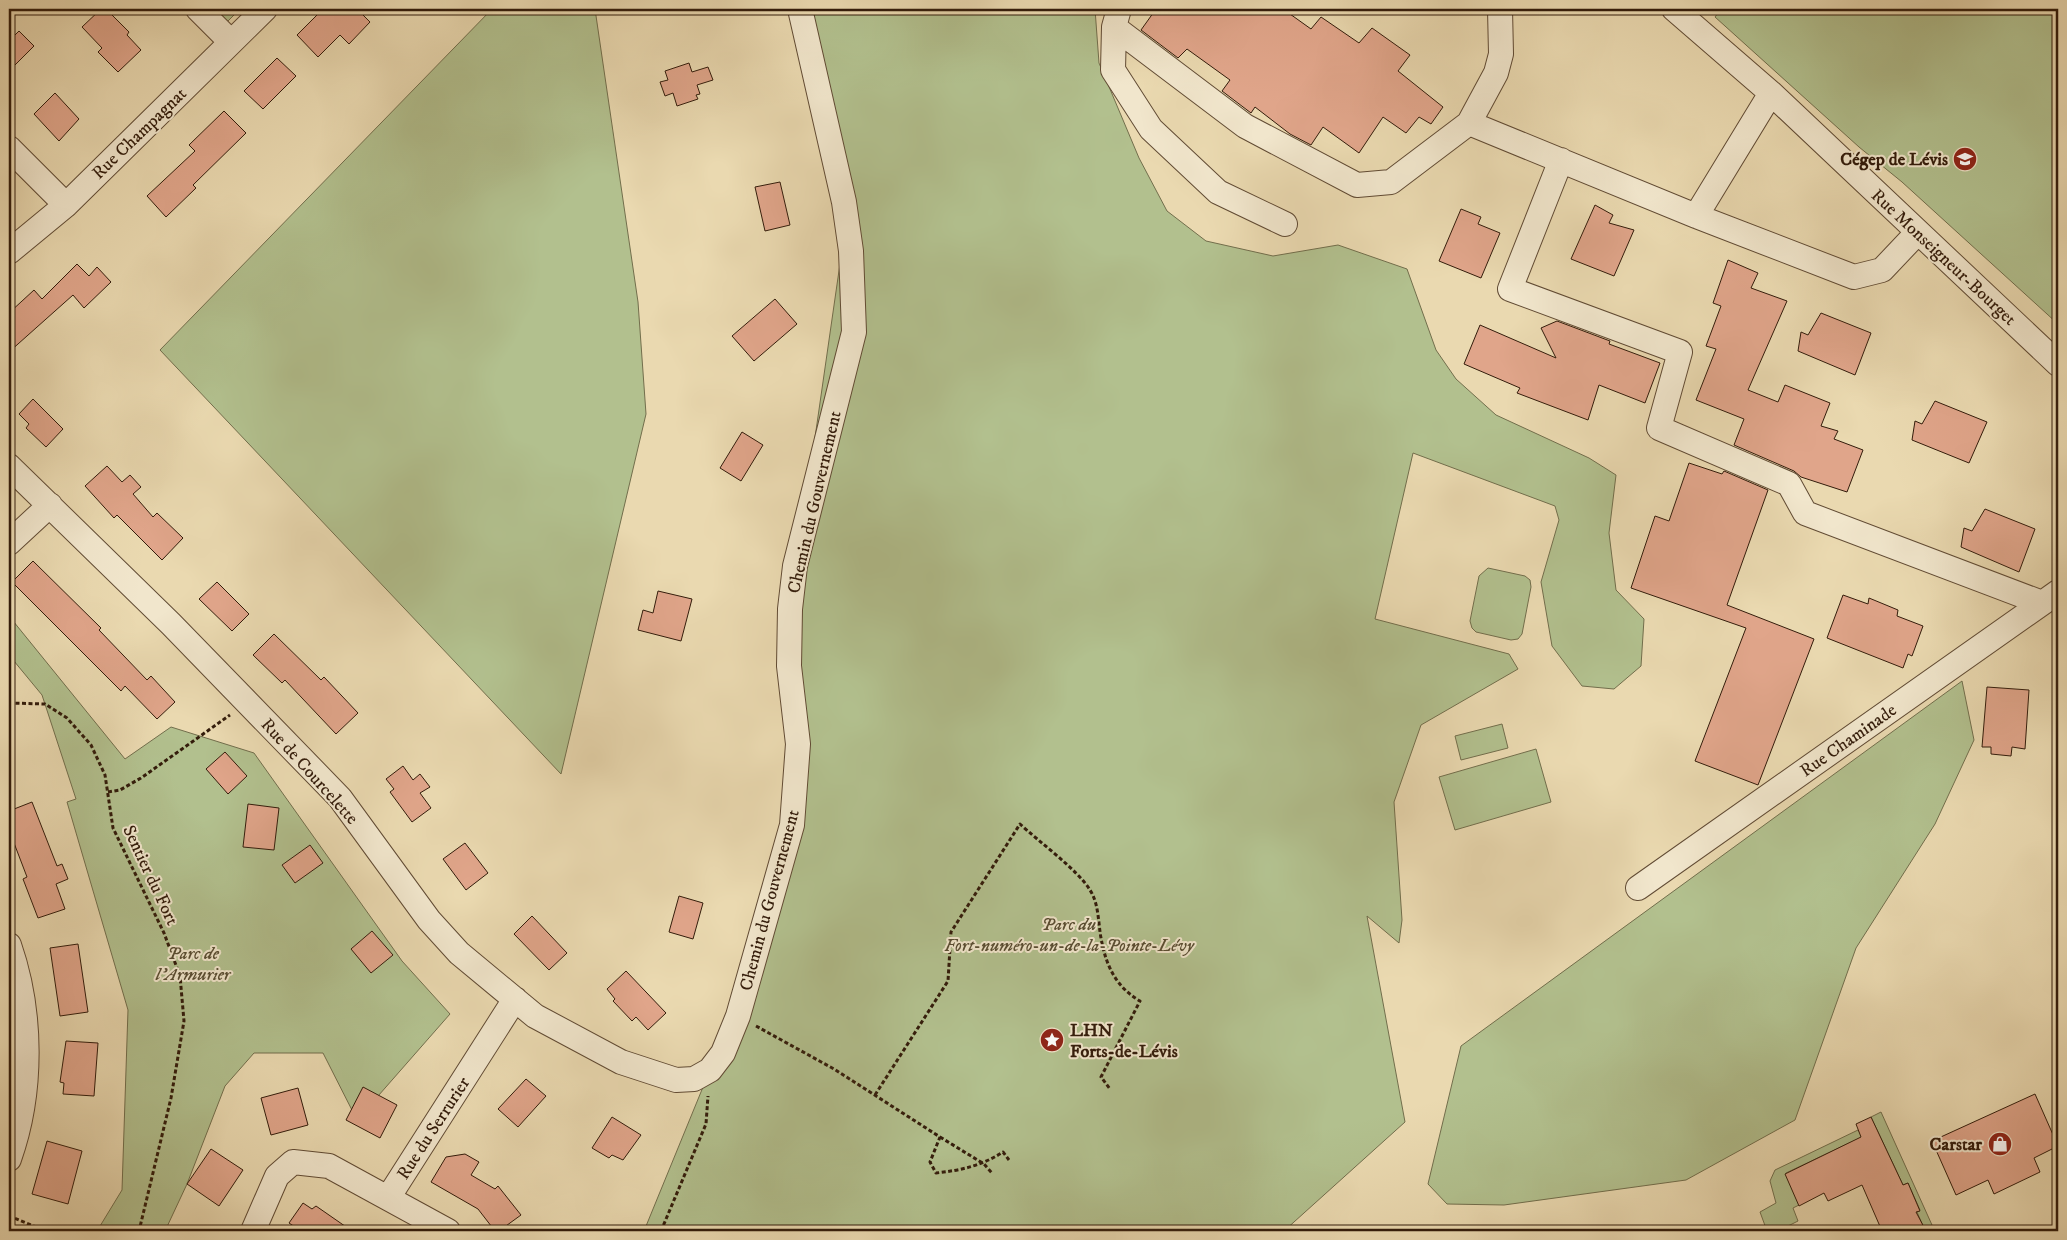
<svg xmlns="http://www.w3.org/2000/svg" width="2067" height="1240" viewBox="0 0 2067 1240" font-family="'IM FELL DW Pica',serif">
  <style>
    .green { fill: #b2c08e; stroke: #726e4c }
    .building { fill: #e0a58a; stroke: #331c0b }
    .lines { fill: none; stroke-linecap: round; stroke-linejoin: round }
    .minor-casing { stroke: #614b34; stroke-width: 26 }
    .path { stroke: #331c0b; stroke-width: 3; stroke-dasharray: 4 2.5; stroke-linecap: butt }
    .minor { stroke: #f1e6cc; stroke-width: 24 }
    .labels { text-anchor: middle; stroke-width: 4; stroke-linejoin: round; paint-order: stroke }
    .street-label { font-size: 18px; fill: #331c0b; stroke: #f1e6cc }
    .poi-label { font-size: 18px; font-weight: bold; fill: #331c0b; stroke: #f1e6cc; text-anchor: end }
    .park-label { font-size: 18px; font-style: italic; fill: #594d32; stroke: #f1e6cc }
  </style>
  <rect width="100%" height="100%" fill="#ead9b0"/>
  <filter id="stains"><feTurbulence type="fractalNoise" baseFrequency=".004" numOctaves="4"/><feColorMatrix values="0 0 0 0 .2 0 0 0 0 .09 0 0 0 0 .02 0 0 0 .5 -.17"/></filter>
  <radialGradient id="worn" r=".72"><stop offset=".6" stop-color="#630" stop-opacity="0"/><stop offset="1" stop-color="#630" stop-opacity=".3"/></radialGradient>
  <path class="green" d="M201,9H240L220,29Z
    M492,9H595L638,302L646,414L561,774L160,350Z
    M796,9H1095L1099,63L1139,158L1167,211L1206,241L1273,256L1338,245L1407,269L1436,350L1456,379L1496,415L1589,458L1616,475L1609,533L1616,590L1644,619L1641,666L1614,689L1582,686L1552,646L1541,582L1559,520L1555,506L1413,453L1375,619L1509,654L1518,669L1421,725L1394,802L1402,920L1399,943L1367,916L1405,1122L1284,1231H644L710,1070L792,825L789,666L805,507L845,229Z
    M1721,9H2058V324L1902,182L1859,147L1715,17Z
    M1488,568L1525,576L1530,580L1531,587L1522,634L1518,639L1511,640L1476,632L1472,628L1470,621L1479,576Z
    M9,616L125,759L171,727L254,753L402,961L450,1014L357,1120L323,1053H254L225,1086L187,1184L165,1231H97L122,1190L128,1010L67,802L76,799L42,695L9,655Z
    M1962,681L1974,740L1935,824L1856,948L1795,1120L1686,1180L1504,1205L1447,1204L1428,1184L1461,1046Z
    M1502,724L1508,748L1461,760L1455,736Z
    M1536,749L1551,802L1455,830L1439,777Z
    M1881,1112L1932,1225L1924,1228L1917,1212L1920,1210L1908,1183L1903,1185L1871,1117Z
    M1858,1130L1862,1137L1786,1173L1799,1205L1793,1208L1798,1221L1788,1226V1231H1767L1760,1212L1776,1203L1770,1181L1775,1170Z"/>
  <path class="building" d="M101,9H106L129,32L127,35L141,50L118,72L98,52L102,48L82,27Z
    M323,9H357L370,22L349,44L340,35L318,57L297,35Z
    M1156,9H1283L1311,29L1321,17L1359,43L1372,28L1410,55L1398,71L1443,107L1431,124L1419,117L1406,133L1383,117L1359,153L1323,127L1311,145L1290,134L1255,107L1251,113L1222,91L1230,80L1187,49L1178,58L1141,30Z
    M19,31L34,46L9,71V41Z
    M277,58L296,76L263,109L244,91Z
    M689,63L692,72L708,67L713,80L697,85L700,94L696,95L698,99L677,106L673,93L665,96L660,82L668,80L665,71Z
    M55,93L79,119L59,141L34,114Z
    M224,111L246,133L193,185L196,188L166,217L147,196L195,151L189,145Z
    M780,182L790,225L765,231L755,187Z
    M1595,205L1613,215L1609,223L1634,230L1614,276L1571,259Z
    M1461,209L1481,217L1478,224L1500,233L1481,278L1439,261Z
    M1728,260L1758,273L1751,288L1787,301L1748,390L1778,402L1785,385L1830,403L1821,426L1838,431L1834,439L1863,450L1847,492L1801,477L1794,471L1734,445L1744,419L1696,400L1716,349L1706,346L1721,306L1713,303Z
    M77,264L89,276L97,267L111,282L84,308L73,295L9,352V313L34,290L42,299Z
    M775,299L797,324L754,361L732,336Z
    M1821,313L1871,333L1855,375L1798,351L1801,332L1808,335Z
    M1557,321L1610,341L1609,344L1660,363L1645,403L1599,385L1588,420L1517,393L1520,388L1464,364L1480,325L1556,358L1541,328Z
    M33,399L63,429L46,447L26,428L29,424L19,414Z
    M1935,401L1987,422L1969,463L1912,440L1915,421L1922,424Z
    M742,432L763,445L741,481L720,468Z
    M1689,463L1722,474L1724,471L1768,490L1727,605L1814,639L1758,785L1695,761L1746,628L1631,588L1655,516L1669,521Z
    M107,466L122,482L130,475L141,487L133,494L153,517L157,513L183,538L162,560L117,515L114,518L85,486Z
    M1985,509L2035,529L2019,572L1961,547L1964,528L1972,531Z
    M33,561L101,628L99,630L147,680L151,676L175,702L157,719L125,686L121,691L12,582Z
    M217,582L249,614L232,631L199,599Z
    M658,591L692,599L681,641L638,630L643,610L653,613Z
    M1843,595L1868,604L1869,598L1898,610L1897,616L1923,626L1912,656L1908,654L1903,668L1827,638Z
    M274,634L321,680L324,677L358,713L336,734L285,680L282,683L253,655Z
    M1987,687L2029,690L2025,749L2012,747L2011,756L1991,754V747H1982Z
    M225,752L247,776L228,794L206,769Z
    M403,766L413,780L420,774L430,787L420,793L431,808L412,822L390,792L394,789L386,779Z
    M32,802L57,866L62,864L68,879L56,884L65,909L38,918L23,879L27,877L14,843H9V811Z
    M248,804L279,808L274,850L243,847Z
    M465,843L488,873L466,890L443,859Z
    M310,845L323,863L295,883L282,865Z
    M679,896L703,903L693,939L669,932Z
    M532,916L567,953L549,970L514,934Z
    M372,931L393,955L371,973L351,949Z
    M78,944L88,1012L60,1016L50,948Z
    M626,971L666,1013L648,1030L636,1017L632,1021L613,1001L615,999L607,989Z
    M66,1041L98,1043L94,1096L63,1094L64,1083L60,1082Z
    M526,1079L546,1096L518,1127L498,1109Z
    M363,1087L397,1105L380,1138L346,1120Z
    M298,1088L308,1125L271,1135L261,1098Z
    M2035,1094L2058,1146L2034,1158L2040,1172L1994,1194L1988,1180L1956,1195L1932,1141Z
    M612,1117L641,1135L623,1160L612,1155L609,1158L592,1148Z
    M1871,1117L1903,1185L1908,1183L1920,1211L1916,1212L1926,1231H1882L1862,1185L1828,1201L1824,1193L1799,1206L1785,1174L1861,1137L1856,1124Z
    M47,1141L82,1151L68,1204L32,1194Z
    M211,1149L243,1170L219,1206L187,1184Z
    M465,1154L479,1162L471,1175L495,1189L498,1186L521,1215L499,1231H495L478,1209L431,1182L446,1157Z
    M303,1203L312,1209L316,1206L352,1231H301L289,1223Z"/>
  <g class="lines">
    <g class="minor-casing">
      <path id="minor" d="M198,9L231,42
        M1119,9L1114,27L1113,70L1151,129L1218,192L1285,224
        M1674,9L1771,93L2058,364
        M1114,27L1245,126L1357,185L1391,182L1469,123L1496,73L1501,54L1500,9
        M1469,123L1696,216L1854,277L1882,270L1918,232
        M9,148L66,205
        M1561,160L1510,289L1680,352L1659,428L1789,484L1805,513L2042,603
        M1696,216L1771,93
        M9,252L66,205L265,9
        M9,466L171,624L340,798L429,920L459,953L535,1016L621,1062L676,1080L694,1079L710,1070L723,1053L738,1016L792,825L798,744L789,666L790,609L795,566L854,332L851,251L844,202L800,9
        M9,543L50,505
        M1638,888L2058,592
        M9,945C32,1011 33,1092 9,1159
        M388,1198L515,999
        M253,1231L277,1176L293,1162L329,1166L448,1231"/>
    </g>
    <path class="path" d="M9,703L45,704L67,718L91,745L105,775L113,828L164,933L180,976L184,1021L171,1098L139,1231
      M108,792L120,790L141,778L230,715
      M756,1026L834,1069L940,1137L930,1162L936,1173C962,1170 981,1166 1003,1152L1009,1160
      M875,1095L948,981L951,932L1020,824C1038,841 1078,870 1090,890C1099,904 1098,922 1101,938C1106,966 1116,987 1140,1001L1101,1077L1110,1089
      M940,1137L984,1164L992,1173
      M9,1216L46,1231
      M661,1231L706,1124L708,1096"/>
    <use href="#minor" class="minor"/>
  </g>
  <defs>
    <g id="university-disc" transform="scale(1.25)"><circle r="9.5" fill="#8f2418" stroke="#f1e6cc"/><path d="M0-5L7-2L0 1L-7-2ZM-4 1L0 2.5L4 1V4Q0 6-4 4Z" fill="#fff"/></g>
    <g id="sight-disc" transform="scale(1.25)"><circle r="9.5" fill="#8f2418" stroke="#f1e6cc"/><path d="M0-6L1.8-2.2L6-1.7L2.9 1.2L3.7 5.4L0 3.3L-3.7 5.4L-2.9 1.2L-6-1.7L-1.8-2.2Z" fill="#fff"/></g>
    <g id="shop-disc" transform="scale(1.25)"><circle r="9.5" fill="#8f2418" stroke="#f1e6cc"/><path d="M-5-2.5h2.3a2.7 3.5 0 0 1 5.4 0H5L5.5 6h-11ZM-1.5-2.5h3a1.5 2.3 0 0 0-3 0Z" fill="#fff"/></g>
  </defs>
  <g fill-rule="evenodd">
    <use href="#university-disc" x="1965" y="159"/>
    <use href="#sight-disc" x="1052" y="1040"/>
    <use href="#shop-disc" x="2000" y="1144"/>
  </g>
  <g class="labels">
    <g class="street-label">
      <text transform="translate(139 133) rotate(-44)" y="6">Rue Champagnat</text>
      <text transform="translate(1944 257) rotate(43)" y="6">Rue Monseigneur-Bourget</text>
      <text transform="translate(814 502) rotate(-77)" y="6">Chemin du Gouvernement</text>
      <text transform="translate(1848 740) rotate(-35)" y="6">Rue Chaminade</text>
      <text transform="translate(310 771) rotate(48)" y="6">Rue de Courcelette</text>
      <text transform="translate(151 875) rotate(65)" y="6">Sentier du Fort</text>
      <text transform="translate(769 900) rotate(-75)" y="6">Chemin du Gouvernement</text>
      <text transform="translate(433 1128) rotate(-57)" y="6">Rue du Serrurier</text>
    </g>
    <g class="poi-label">
      <text x="1948" y="165">Cégep de Lévis</text>
      <text x="1070" y="1036" text-anchor="start">LHN<tspan x="1070" dy="21">Forts-de-Lévis</tspan></text>
      <text x="1982" y="1150">Carstar</text>
    </g>
    <g class="park-label">
      <text x="1069" y="930">Parc du<tspan x="1069" dy="21">Fort-numéro-un-de-la-Pointe-Lévy</tspan></text>
      <text x="193" y="959">Parc de<tspan x="193" dy="21">l'Armurier</tspan></text>
    </g>
  </g>
  <rect width="2067" height="1240" fill="none" stroke="#ead9b0" stroke-width="30"/>
  <rect x="10" y="10" width="2047" height="1220" fill="none" stroke="#331c0b" stroke-width="2.5"/>
  <rect x="15" y="15" width="2037" height="1210" fill="none" stroke="#331c0b"/>
  <rect width="100%" height="100%" filter="url(#stains)"/>
  <rect width="100%" height="100%" fill="url(#worn)"/>
</svg>
